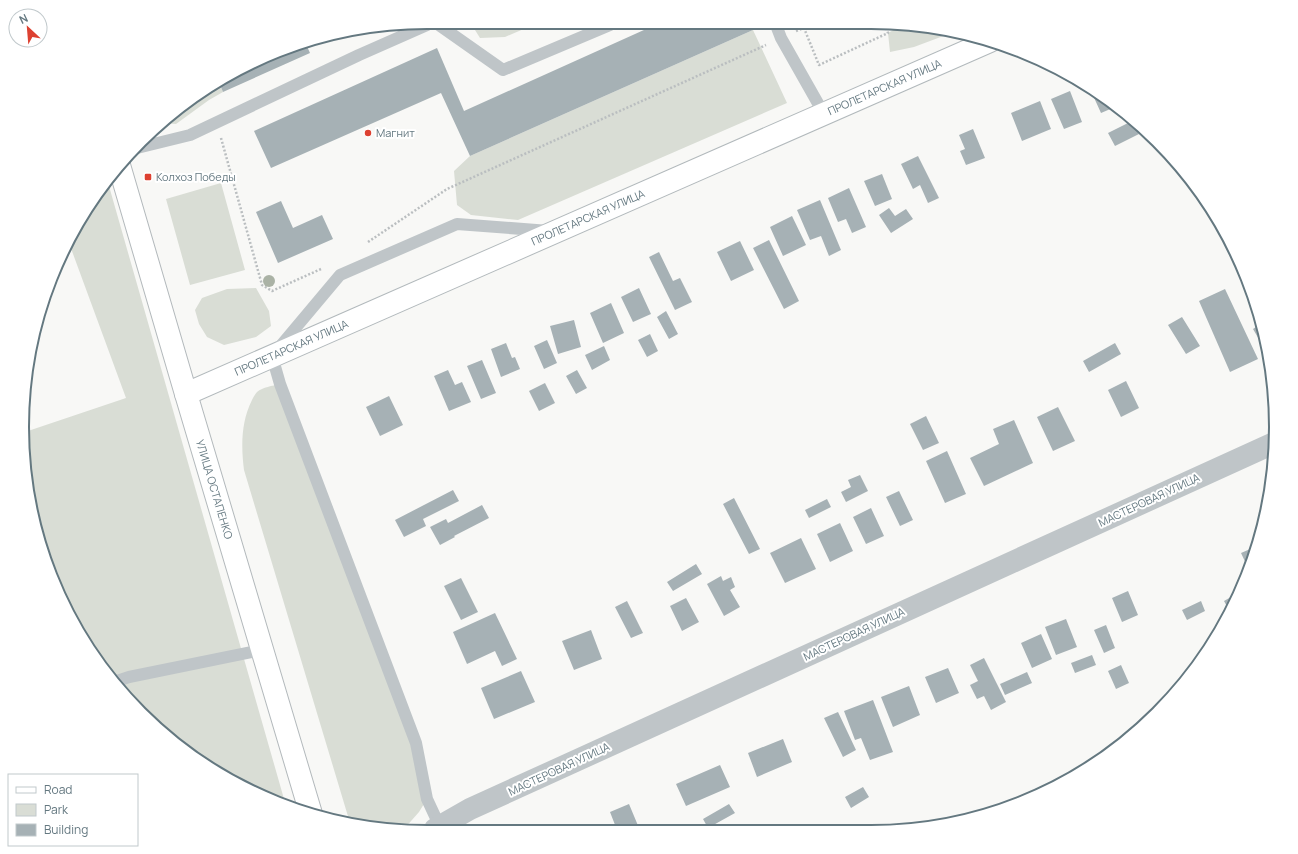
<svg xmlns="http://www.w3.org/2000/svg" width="1298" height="854" viewBox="0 0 1298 854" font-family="Manrope,sans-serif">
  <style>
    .green { fill: #d9ddd5 }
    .building { fill: #a6b1b5 }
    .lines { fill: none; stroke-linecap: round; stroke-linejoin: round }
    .secondary-casing { stroke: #b2b9bc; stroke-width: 24 }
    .primary-casing { stroke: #b3b9bc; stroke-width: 24 }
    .path { stroke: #babec0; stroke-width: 2.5; stroke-dasharray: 2 2; stroke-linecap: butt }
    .lane { stroke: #bfc5c8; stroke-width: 12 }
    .street { stroke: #bfc5c8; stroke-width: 22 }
    .secondary { stroke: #fff; stroke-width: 22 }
    .primary { stroke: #fff; stroke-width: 22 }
    .tree { fill: #aab2a5 }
    .poi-dot { fill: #dd4131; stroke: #fff; stroke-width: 1.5 }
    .labels { text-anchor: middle; stroke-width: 4; stroke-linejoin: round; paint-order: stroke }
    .street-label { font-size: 11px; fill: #647880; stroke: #fff }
    .poi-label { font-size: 11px; fill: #647880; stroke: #fff; text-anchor: start }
    .rim { fill: none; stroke: #647880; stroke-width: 2 }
  </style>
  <rect width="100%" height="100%" fill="#f8f8f6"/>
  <path class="green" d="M533,25L505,37L480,38L475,30L467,25Z
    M903,25H924L954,32L914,47L890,52L888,33Z
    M753,30L787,103L518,220L471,215L457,205L454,171L470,156Z
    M219,82L223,92L209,100L176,124L161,123L202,90Z
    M107,179L286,806L248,790L160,731L122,694L76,630L53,582L30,506L25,432L126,398L69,243Z
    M221,183L245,270L190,285L166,199Z
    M256,288L269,311L271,326L256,337L224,345L207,337L199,324L195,310L202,298L227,289Z
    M280,384L416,743L427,799L419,812L404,829H374L350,823L244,470C241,446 241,422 252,400C253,398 255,394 257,392C263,387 272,386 280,384Z"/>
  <path class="building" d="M655,25H751L753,30L470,156L441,93L271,168L254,131L437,48L464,111Z
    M305,42L310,53L223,92L219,82L297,43Z
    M1070,91L1082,122L1064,129L1051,99Z
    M1091,91L1115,107L1101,113Z
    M1040,101L1051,129L1022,141L1011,113Z
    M1132,121L1139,134L1115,146L1108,133Z
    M973,129L985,158L966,165L960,151L965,149L959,135Z
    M918,156L939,198L928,203L920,185L913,189L901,164Z
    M882,174L892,199L875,206L864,181Z
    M849,188L866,227L852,233L846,219L838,222L828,198Z
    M820,200L841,250L829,256L821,236L810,240L797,210Z
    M281,201L293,228L322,215L333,239L278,263L256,212Z
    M889,208L895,216L906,209L913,219L891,233L879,215Z
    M792,216L806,245L783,256L770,227Z
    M769,240L799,301L784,309L753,248Z
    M740,241L754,270L731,281L717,252Z
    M659,252L673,281L680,278L692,302L675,310L649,257Z
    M639,288L651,314L633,322L621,297Z
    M1225,289L1258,359L1230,372L1199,301Z
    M611,303L624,333L603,343L590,313Z
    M666,311L678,334L669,339L657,317Z
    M1182,317L1200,346L1186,354L1168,325Z
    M574,320L581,347L558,354L550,326Z
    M1262,323L1267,353L1253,329Z
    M650,334L658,351L647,357L638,340Z
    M547,340L557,363L544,369L534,346Z
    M506,343L512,358L515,357L520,369L501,377L491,349Z
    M1115,343L1121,354L1089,372L1083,361Z
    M604,346L610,360L592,370L585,355Z
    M482,360L496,393L481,399L467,366Z
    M448,370L455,385L462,382L471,402L449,411L434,376Z
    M577,370L587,388L576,394L566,376Z
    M1126,381L1139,408L1121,417L1108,390Z
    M545,383L555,403L539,411L529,391Z
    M389,396L403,425L380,436L366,407Z
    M1058,407L1075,441L1053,451L1037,417Z
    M926,416L939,443L923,450L910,424Z
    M1014,420L1033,463L984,486L970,458L999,444L993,429Z
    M947,451L966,494L945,503L926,461Z
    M860,475L868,491L846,502L841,492L851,487L848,480Z
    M453,490L459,501L423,519L426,526L404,537L395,520Z
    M899,491L913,520L900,526L886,497Z
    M734,498L760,549L749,554L723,504Z
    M827,499L831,507L809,518L805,510Z
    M482,505L489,518L454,536L455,537L440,545L430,527L446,519L448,523Z
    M871,508L884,536L866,544L853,517Z
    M840,523L853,551L830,562L817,534Z
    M801,538L816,569L785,583L770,553Z
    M1257,546L1254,557L1249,570L1241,553Z
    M696,564L702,574L673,591L667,582Z
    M721,576L723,581L731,577L735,587L730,590L740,607L724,616L707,584Z
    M461,578L478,612L461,620L444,586Z
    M1128,591L1138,615L1122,622L1112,598Z
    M1238,593L1230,612L1224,601Z
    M686,598L699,622L682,631L670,606Z
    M627,601L643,633L631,638L615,607Z
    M1201,601L1205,611L1187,620L1182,610Z
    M495,613L517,659L502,666L495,651L467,664L453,632Z
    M1066,619L1077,647L1056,655L1045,627Z
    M1106,625L1115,648L1104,653L1094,630Z
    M591,630L602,659L574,670L562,641Z
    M1041,634L1052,659L1032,668L1021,643Z
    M1092,655L1096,665L1075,673L1071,663Z
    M984,658L1006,702L991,710L984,696L977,699L970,685L978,681L970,665Z
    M1121,665L1129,683L1116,689L1108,671Z
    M948,668L959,693L936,703L925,677Z
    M521,671L535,702L494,719L481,688Z
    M1027,672L1032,683L1005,695L1000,684Z
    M909,686L920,715L893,727L881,697Z
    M130,693L135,707L124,696Z
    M873,700L893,752L870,760L861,738L855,740L844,711Z
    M838,712L856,750L843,757L824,718Z
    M783,739L792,762L757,777L748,753Z
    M720,765L730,787L686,806L676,784Z
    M863,787L869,797L851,808L845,797Z
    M629,804L639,828L635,830H617L610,812Z
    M729,804L735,813L708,828L703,819Z"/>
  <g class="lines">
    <g class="secondary-casing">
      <g id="secondary">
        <path id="s1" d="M186,394L990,41"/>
      </g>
    </g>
    <g class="primary-casing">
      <g id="primary">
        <path id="s2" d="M119,165L186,394L311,814"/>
      </g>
    </g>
    <path class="path" d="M796,31L804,28L819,65L888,33L885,25
      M221,138L262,285L272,291L321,269
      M368,242L447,189L766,45"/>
    <path class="lane" d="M439,25L503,70L610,25
      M776,25L781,38L824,114
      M133,149L190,135L359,55L427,25
      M114,682L129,677L262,650
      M441,829L427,799L416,743L280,384L272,356L340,275L457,224L549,231"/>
    <path class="street" d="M435,829L470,809L1274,443"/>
    <use href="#secondary" class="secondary"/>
    <use href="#primary" class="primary"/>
  </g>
  <circle class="tree" cx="269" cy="281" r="6"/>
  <g class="poi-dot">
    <circle cx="368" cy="133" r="4"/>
    <rect x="144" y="173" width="8" height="8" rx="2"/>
  </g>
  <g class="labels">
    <g class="street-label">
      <text dy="4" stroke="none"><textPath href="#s1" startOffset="763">ПРОЛЕТАРСКАЯ УЛИЦА</textPath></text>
      <text dy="4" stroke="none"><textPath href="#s1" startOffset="439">ПРОЛЕТАРСКАЯ УЛИЦА</textPath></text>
      <text dy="4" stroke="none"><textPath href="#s1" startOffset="115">ПРОЛЕТАРСКАЯ УЛИЦА</textPath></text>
      <text dy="4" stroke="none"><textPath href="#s2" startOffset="338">УЛИЦА ОСТАПЕНКО</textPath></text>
      <text transform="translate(1149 500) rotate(-25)" y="4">МАСТЕРОВАЯ УЛИЦА</text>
      <text transform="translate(854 634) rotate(-25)" y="4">МАСТЕРОВАЯ УЛИЦА</text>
      <text transform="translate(559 769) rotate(-25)" y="4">МАСТЕРОВАЯ УЛИЦА</text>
    </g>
    <g class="poi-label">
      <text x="376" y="137">Магнит</text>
      <text x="156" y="181">Колхоз Победы</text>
    </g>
  </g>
  <path d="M0 0H1298V854H0ZM427 29H871A398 398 0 0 1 1269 427V427A398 398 0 0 1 871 825H427A398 398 0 0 1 29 427V427A398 398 0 0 1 427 29Z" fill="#fff" fill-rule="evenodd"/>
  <path class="rim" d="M427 29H871A398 398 0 0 1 1269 427V427A398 398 0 0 1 871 825H427A398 398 0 0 1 29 427V427A398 398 0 0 1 427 29Z"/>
  <rect x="8" y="774" width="130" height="72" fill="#ffffff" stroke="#c1c9cc"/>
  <rect x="16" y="787" width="20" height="6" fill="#ffffff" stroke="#c1c9cc"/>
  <text x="44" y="794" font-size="12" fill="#647880">Road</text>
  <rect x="16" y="804" width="20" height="12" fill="#d9ddd5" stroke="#c1c9cc"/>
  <text x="44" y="814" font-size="12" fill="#647880">Park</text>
  <rect x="16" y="824" width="20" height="12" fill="#a6b1b5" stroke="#c1c9cc"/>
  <text x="44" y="834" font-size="12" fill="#647880">Building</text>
  <g transform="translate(28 28) rotate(334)"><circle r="19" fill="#ffffff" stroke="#c1c9cc"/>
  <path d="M0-3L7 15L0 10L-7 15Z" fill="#dd4131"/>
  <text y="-6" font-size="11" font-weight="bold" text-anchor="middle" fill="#647880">N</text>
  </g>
</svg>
